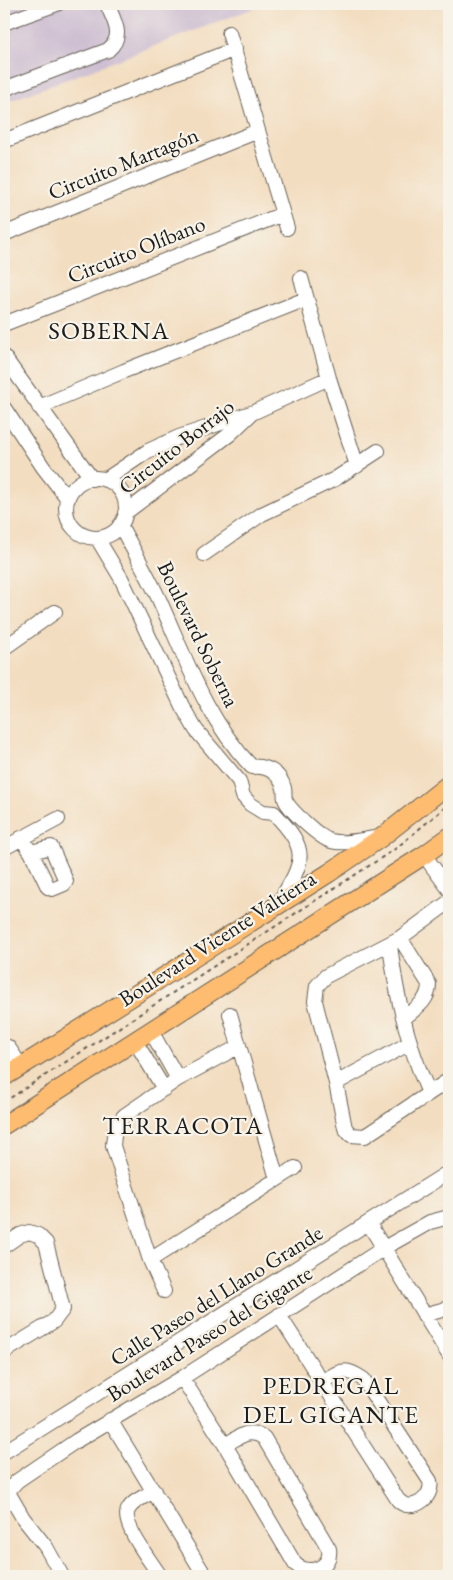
<svg xmlns="http://www.w3.org/2000/svg" width="453" height="1580" viewBox="0 0 453 1580" font-family="'EB Garamond',serif">
  <style>
    .industrial { fill: #cdbed2 }
    .lines { fill: none; stroke-linecap: round; stroke-linejoin: round }
    .minor-casing { stroke: #676055; stroke-width: 16 }
    .major-casing { stroke: #676055; stroke-width: 20 }
    .path { stroke: #676055; stroke-width: 2; stroke-dasharray: 4 4; stroke-linecap: butt }
    .minor { stroke: #fff; stroke-width: 14 }
    .major { stroke: #fdbc70; stroke-width: 18 }
    .labels { text-anchor: middle; stroke-width: 4.5; stroke-linejoin: round; paint-order: stroke }
    .street-label { font-size: 22px; fill: #1c1c1c; stroke: #f7f3e8 }
    .quarter-label { font-size: 25px; letter-spacing: 1px; fill: #1c1c1c; stroke: #f7f3e8 }
  </style>
  <rect width="100%" height="100%" fill="#f7f3e8"/>
  <filter id="ink" filterUnits="userSpaceOnUse"><feTurbulence type="fractalNoise" baseFrequency=".02" numOctaves="2"/><feDisplacementMap in="SourceGraphic" scale="10" xChannelSelector="R" yChannelSelector="G"/><feConvolveMatrix kernelMatrix="1 2 1 2 8 2 1 2 1" color-interpolation-filters="sRGB"/></filter>
  <filter id="wash" filterUnits="userSpaceOnUse"><feTurbulence type="fractalNoise" baseFrequency=".0096" numOctaves="4" result="noise"/><feDisplacementMap in="SourceGraphic" scale="20" xChannelSelector="R" yChannelSelector="G"/><feGaussianBlur stdDeviation="1.12" result="paint"/><feColorMatrix in="noise" values="0 0 0 0 0 0 0 0 0 0 0 0 0 0 0 0 0 1.4 0 .05"/><feComposite in="paint" operator="in"/></filter>
  <g filter="url(#wash)">
    <rect width="100%" height="100%" fill="#f3ddc0"/>
    <path class="industrial" d="M4,4H265L4,103Z"/>
  </g>
  <g filter="url(#ink)">
    <g class="lines">
      <g class="minor-casing">
        <path id="minor" d="M4,23L57,4
          M229,33L287,228
          M4,89L108,50C125,36 114,21 107,4
          M4,141L235,49
          M4,234L258,131
          M301,278L329,378L357,466
          M4,324L283,214
          M4,357L92,479
          M39,407L124,371L306,299
          M4,408L43,467L68,499
          M66 508a30 30 0 1 1 60 0a30 30 0 1 1-60 0Z
          M105,480L148,451L179,437L254,412L329,378
          M125,513L230,434L252,413
          M120,525C133,549 146,572 158,597C185,656 205,718 252,767C267,765 280,773 284,788C285,792 284,796 285,799C288,809 320,838 331,841C346,845 365,839 381,837
          M97,538L121,578L182,706L196,730L239,781L243,796L250,804L263,812L274,813C311,852 304,861 278,904
          M204,554L262,514L335,479L378,451
          M4,648L55,612
          M21,838L31,852L48,887L52,889L64,884L66,881L51,847L31,852
          M4,848L58,819
          M424,855L449,889
          M449,902L400,938L326,976L317,986L315,1001L317,1009L336,1083L345,1128L351,1135L365,1136L449,1080
          M400,938L429,984C429,1001 416,1008 404,1018
          M390,945C396,995 408,1047 429,1093
          M230,1014L277,1179
          M151,1031L178,1079
          M135,1041L164,1089
          M4,1047H8L21,1066
          M336,1083L410,1043
          M369,1224L449,1355
          M4,1246L20,1235L29,1232L38,1235L46,1243L63,1309L54,1321L4,1352
          M150,1260L295,1168
          M164,1291L150,1260L113,1146C114,1132 115,1125 125,1115L178,1079L238,1047
          M279,1315L398,1500C411,1514 434,1498 430,1481L363,1379C344,1366 341,1371 323,1381
          M424,1315L449,1308
          M182,1378L225,1445L295,1564C310,1577 332,1567 329,1549L264,1438C250,1427 239,1437 225,1445
          M110,1420L205,1576
          M4,1452L449,1172
          M5,1487L23,1518L46,1547L62,1576
          M154,1491C146,1496 132,1501 128,1510C121,1524 152,1563 160,1576
          M4,1500L8,1491L17,1481L76,1441L182,1378L384,1248L430,1222L449,1217"/>
      </g>
      <g class="major-casing">
        <path id="major" d="M4,1077L329,873L382,837L449,784
          M4,1125L424,855L449,837"/>
      </g>
      <path class="path" d="M4,1102L395,849L448,805"/>
      <use href="#minor" class="minor"/>
      <use href="#major" class="major"/>
    </g>
  </g>
  <g class="labels">
    <g class="street-label">
      <text transform="translate(123 163) rotate(-22)" y="8">Circuito Martagón</text>
      <text transform="translate(136 249) rotate(-22)" y="8">Circuito Olíbano</text>
      <text transform="translate(176 446) rotate(-38)" y="8">Circuito Borrajo</text>
      <text transform="translate(199 634) rotate(64)" y="8">Boulevard Soberna</text>
      <text transform="translate(217 938) rotate(-33)" y="8">Boulevard Vicente Valtierra</text>
      <text transform="translate(216 1295) rotate(-32)" y="8">Calle Paseo del Llano Grande</text>
      <text transform="translate(209 1333) rotate(-32)" y="8">Boulevard Paseo del Gigante</text>
    </g>
    <g class="quarter-label">
      <text x="109" y="339">SOBERNA</text>
      <text x="183" y="1134">TERRACOTA</text>
      <text x="331" y="1394">PEDREGAL<tspan x="331" dy="29">DEL GIGANTE</tspan></text>
    </g>
  </g>
  <rect width="453" height="1580" fill="none" stroke="#f7f3e8" stroke-width="20"/>
</svg>
